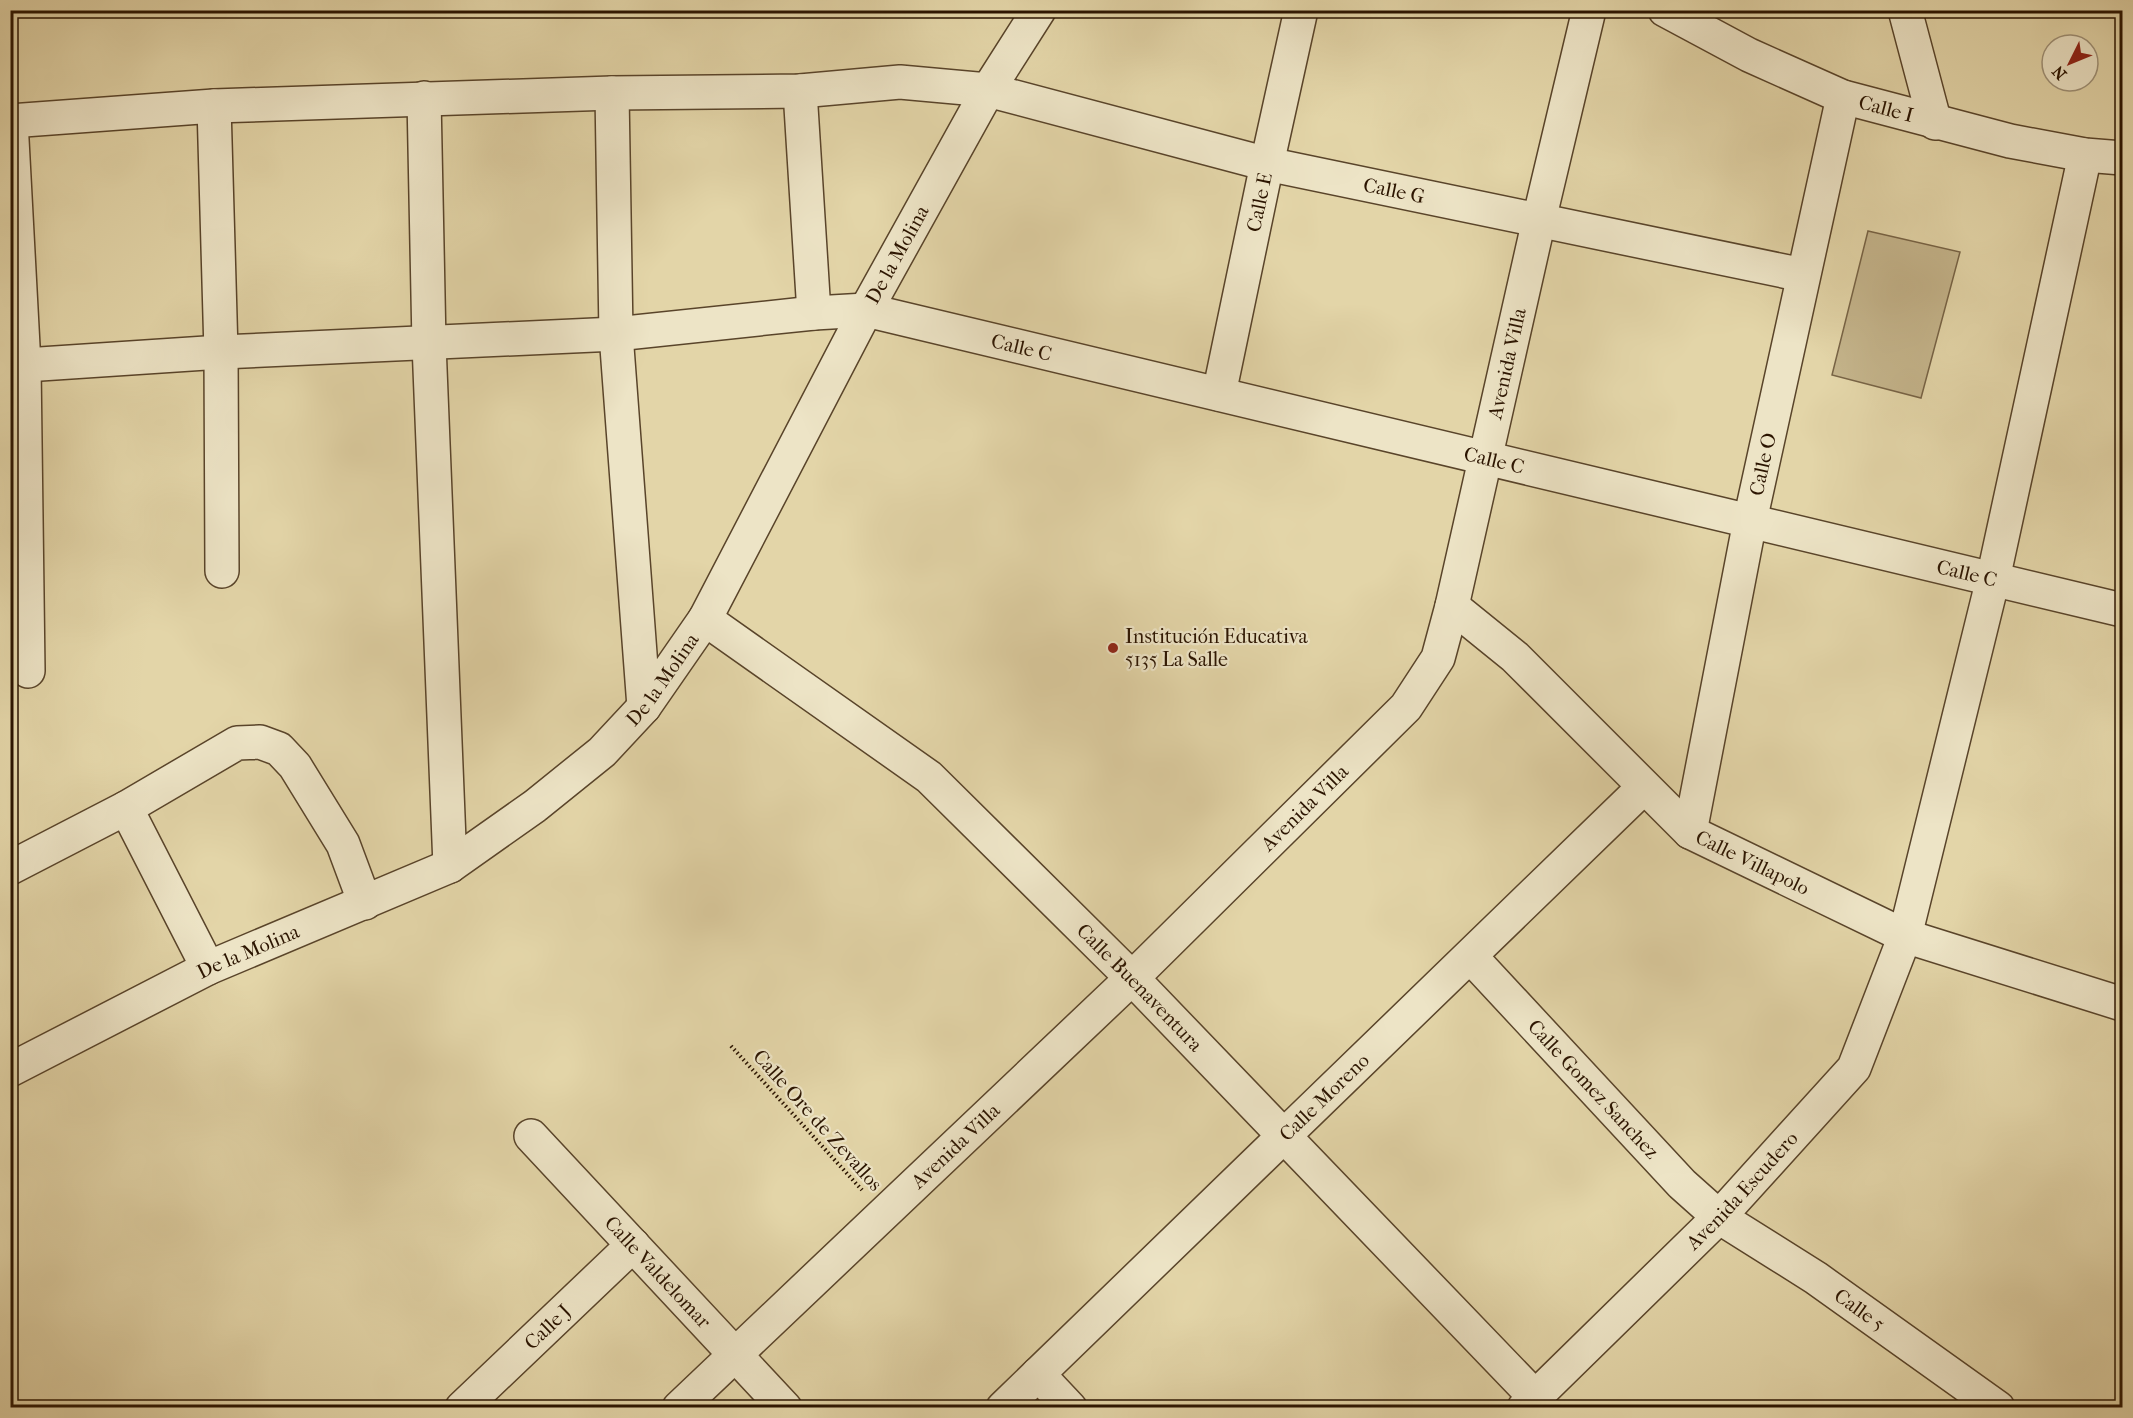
<svg xmlns="http://www.w3.org/2000/svg" width="2133" height="1418" viewBox="0 0 2133 1418" font-family="'IM FELL French Canon',serif">
  <style>
    .green { fill: #c4b48b; stroke: #786446; stroke-width: 1.5 }
    .lines { fill: none; stroke-linecap: round; stroke-linejoin: round }
    .minor-casing { stroke: #59442a; stroke-width: 36 }
    .path { stroke: #2b1400; stroke-width: 4; stroke-dasharray: 1.5 3; stroke-linecap: butt }
    .minor { stroke: #ede4c6; stroke-width: 33 }
    .poi-dot { fill: #8f2418; stroke: #ede4c6; stroke-width: 2 }
    .labels { text-anchor: middle; stroke-width: 4.5; stroke-linejoin: round; paint-order: stroke }
    .street-label { font-size: 20px; fill: #2b1400; stroke: #ede4c6 }
    .poi-label { font-size: 20px; fill: #2b1400; stroke: #ede4c6; text-anchor: start }
  </style>
  <rect width="100%" height="100%" fill="#e3d5a8"/>
  <filter id="stains"><feTurbulence type="fractalNoise" baseFrequency=".00333" numOctaves="4"/><feColorMatrix values="0 0 0 0 .2 0 0 0 0 .09 0 0 0 0 .02 0 0 0 .5 -.17"/></filter>
  <radialGradient id="worn" r=".72"><stop offset=".6" stop-color="#630" stop-opacity="0"/><stop offset="1" stop-color="#630" stop-opacity=".3"/></radialGradient>
  <path class="green" d="M1868,231L1960,252L1921,398L1832,375Z"/>
  <g class="lines">
    <g class="minor-casing">
      <g id="minor">
        <path id="s1" d="M1665,10L1749,55L1843,97L2010,141L2085,155L2122,158"/>
        <path d="M1905,10L1935,123"/>
        <path d="M800,91L814,313"/>
        <path d="M612,93L616,334L644,707"/>
        <path d="M424,98L429,344L450,866"/>
        <path d="M214,106L221,352L222,571"/>
        <path id="s2" d="M10,121L214,106L612,93L800,91L900,82L988,90L1267,164L1803,275"/>
        <path d="M11,121L24,365L28,671"/>
        <path id="s3" d="M10,366L221,352L616,334L814,313L866,310L2122,610"/>
        <path id="s4" d="M1219,394L1267,164L1301,10"/>
        <path id="s5" d="M1452,606L1515,657L1690,832L1905,936L2122,1004"/>
        <path id="s6" d="M705,619L929,777L1132,978L1535,1397"/>
        <path d="M126,808L208,968"/>
        <path id="s7" d="M1690,832L1750,521L1843,97"/>
        <path d="M10,868L126,808L237,743L260,742L279,749L295,766L343,844L365,903"/>
        <path id="s8" d="M1471,957L1682,1184L1719,1217L1816,1278L1998,1408"/>
        <path id="s9" d="M10,1070L208,968L450,866L535,806L602,752L644,707L705,619L866,310L988,90L1039,10"/>
        <path id="s10" d="M531,1136L785,1408"/>
        <path d="M1038,1374L1070,1408"/>
        <path id="s11" d="M462,1408L633,1245"/>
        <path id="s12" d="M679,1408L1132,978L1406,707L1438,658L1452,606L1539,220L1589,10"/>
        <path id="s13" d="M1003,1408L1644,787"/>
        <path id="s14" d="M1524,1408L1719,1217L1854,1068L1905,936L1993,579L2085,155"/>
      </g>
    </g>
    <path class="path" d="M731,1046L862,1190"/>
    <use href="#minor" class="minor"/>
  </g>
  <circle class="poi-dot" cx="1113" cy="648" r="6"/>
  <g class="labels">
    <g class="street-label">
      <text dy="7" stroke="none"><textPath href="#s1" startOffset="243">Calle I</textPath></text>
      <text dy="7" stroke="none"><textPath href="#s2" startOffset="1398">Calle G</textPath></text>
      <text dy="7" stroke="none"><textPath href="#s4" startOffset="196">Calle E</textPath></text>
      <text dy="7" stroke="none"><textPath href="#s9" startOffset="1256">De la Molina</textPath></text>
      <text dy="7" stroke="none"><textPath href="#s3" startOffset="1018">Calle C</textPath></text>
      <text dy="7" stroke="none"><textPath href="#s12" startOffset="1371">Avenida Villa</textPath></text>
      <text dy="7" stroke="none"><textPath href="#s3" startOffset="1504">Calle C</textPath></text>
      <text dy="7" stroke="none"><textPath href="#s7" startOffset="375">Calle O</textPath></text>
      <text dy="7" stroke="none"><textPath href="#s3" startOffset="1990">Calle C</textPath></text>
      <text dy="7" stroke="none"><textPath href="#s9" startOffset="770">De la Molina</textPath></text>
      <text dy="7" stroke="none"><textPath href="#s12" startOffset="867">Avenida Villa</textPath></text>
      <text dy="7" stroke="none"><textPath href="#s5" startOffset="398">Calle Villapolo</textPath></text>
      <text dy="7" stroke="none"><textPath href="#s9" startOffset="266">De la Molina</textPath></text>
      <text dy="7" stroke="none"><textPath href="#s6" startOffset="572">Calle Buenaventura</textPath></text>
      <text dy="7" stroke="none"><textPath href="#s8" startOffset="180">Calle Gomez Sanchez</textPath></text>
      <text dy="7" stroke="none"><textPath href="#s13" startOffset="447">Calle Moreno</textPath></text>
      <text transform="translate(818 1120) rotate(48)" y="7">Calle Ore de Zevallos</text>
      <text dy="7" stroke="none"><textPath href="#s12" startOffset="381">Avenida Villa</textPath></text>
      <text dy="7" stroke="none"><textPath href="#s14" startOffset="308">Avenida Escudero</textPath></text>
      <text dy="7" stroke="none"><textPath href="#s10" startOffset="186">Calle Valdelomar</textPath></text>
      <text dy="7" stroke="none"><textPath href="#s8" startOffset="528">Calle 5</textPath></text>
      <text dy="7" stroke="none"><textPath href="#s11" startOffset="118">Calle J</textPath></text>
    </g>
    <g class="poi-label">
      <text x="1125" y="643">Institución Educativa<tspan x="1125" dy="23">5135 La Salle</tspan></text>
    </g>
  </g>
  <rect width="2133" height="1418" fill="none" stroke="#e3d5a8" stroke-width="36"/>
  <rect x="12" y="12" width="2109" height="1394" fill="none" stroke="#2b1400" stroke-width="3"/>
  <rect x="18" y="18" width="2097" height="1382" fill="none" stroke="#2b1400" stroke-width="1.5"/>
  <g transform="translate(2070 63) rotate(227)"><circle r="28" fill="#ede4c6" stroke="#9f9177" stroke-width="1.5"/>
  <path d="M0-4.5L10 22L0 15L-10 22Z" fill="#8f2418"/>
  <text y="-9" font-size="16" font-weight="bold" text-anchor="middle" fill="#2b1400">N</text>
  </g>
  <rect width="100%" height="100%" filter="url(#stains)"/>
  <rect width="100%" height="100%" fill="url(#worn)"/>
</svg>
